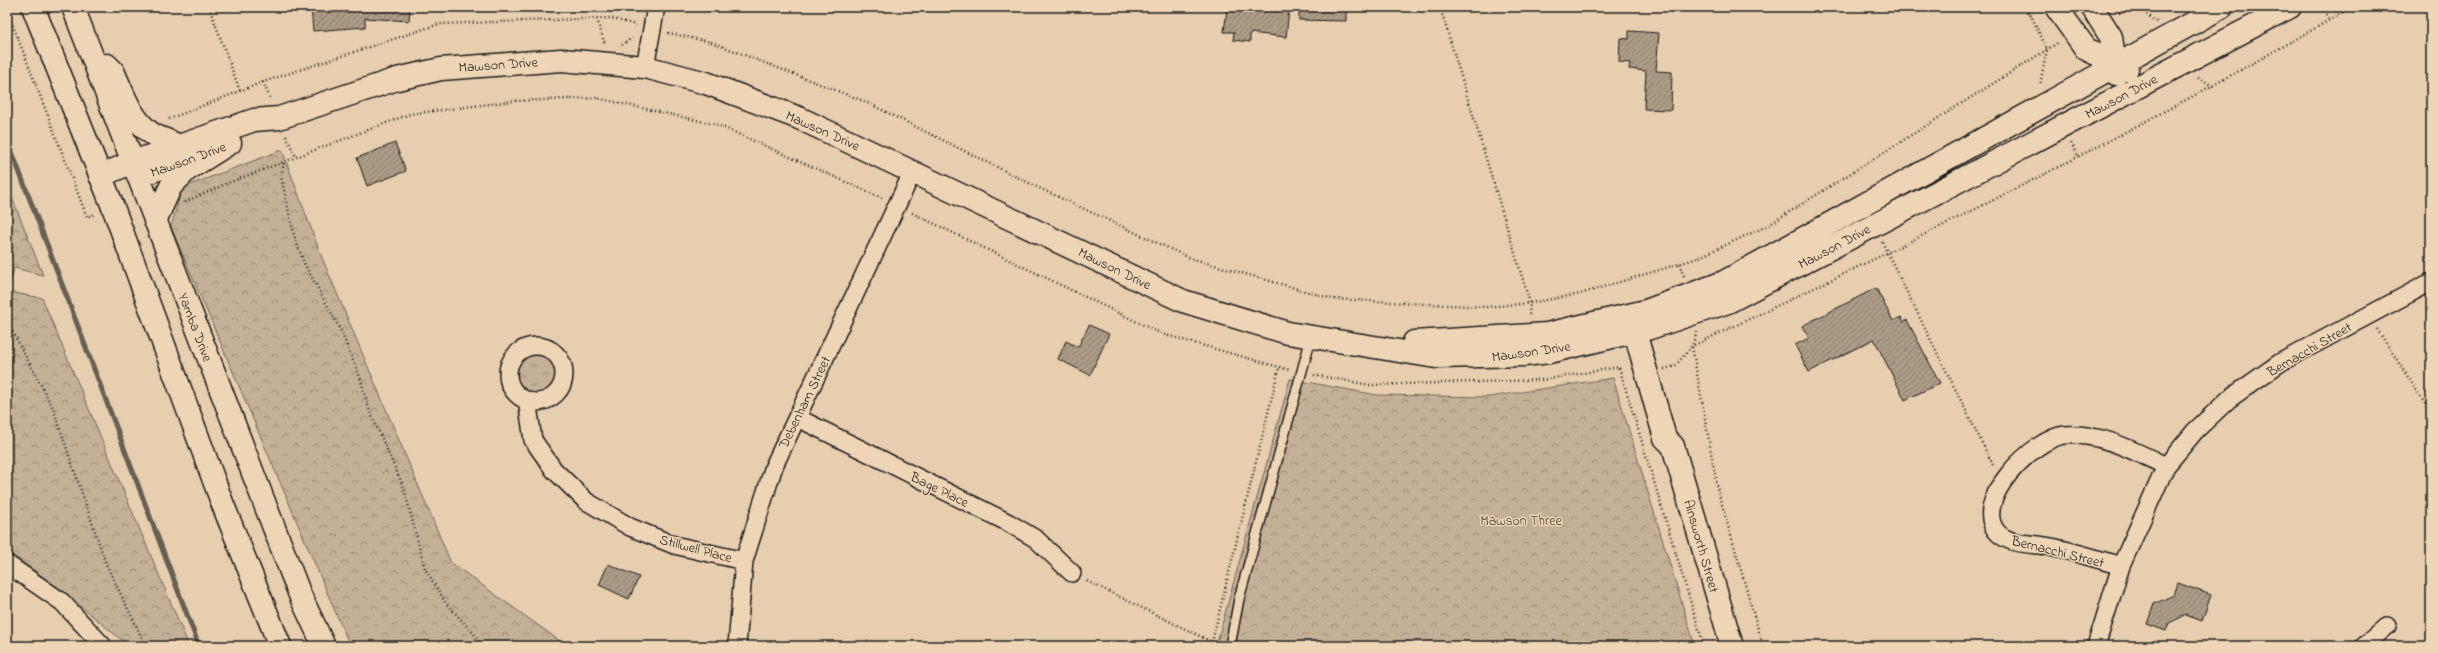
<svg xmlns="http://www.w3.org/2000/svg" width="2438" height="653" viewBox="0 0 2438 653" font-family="'Indie Flower',sans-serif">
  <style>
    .grass { fill: url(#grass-tufts); stroke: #706659 }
    .park { fill: url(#park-crowns); stroke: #706659 }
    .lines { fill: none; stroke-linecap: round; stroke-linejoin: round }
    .stream { stroke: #665e52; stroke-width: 5 }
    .building { fill: url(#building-hatch); stroke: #1c1c1c }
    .lane-casing { stroke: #1c1c1c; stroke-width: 12 }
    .street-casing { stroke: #1c1c1c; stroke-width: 20 }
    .secondary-casing { stroke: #1c1c1c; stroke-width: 25 }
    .primary-casing { stroke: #1c1c1c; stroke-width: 25 }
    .path { stroke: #1c1c1c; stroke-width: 2.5; stroke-dasharray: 1 3; stroke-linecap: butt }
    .lane { stroke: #eed5b5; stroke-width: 9 }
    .street { stroke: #eed5b5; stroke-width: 17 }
    .secondary { stroke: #eed5b5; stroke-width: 22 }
    .primary { stroke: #eed5b5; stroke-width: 22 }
    .labels { text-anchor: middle; stroke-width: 3; stroke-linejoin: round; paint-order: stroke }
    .street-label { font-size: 14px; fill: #1c1c1c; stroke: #eed5b5 }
    .park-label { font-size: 14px; fill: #46413a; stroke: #eed5b5 }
  </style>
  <defs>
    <pattern id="grass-tufts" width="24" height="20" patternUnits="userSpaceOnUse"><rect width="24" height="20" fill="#c4b096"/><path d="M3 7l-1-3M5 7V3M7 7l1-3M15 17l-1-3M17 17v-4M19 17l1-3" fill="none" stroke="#9e8e7a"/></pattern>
    <pattern id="park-crowns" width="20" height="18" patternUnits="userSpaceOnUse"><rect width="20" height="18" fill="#c4b096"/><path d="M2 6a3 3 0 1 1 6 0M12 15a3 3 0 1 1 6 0" fill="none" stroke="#9e8e7a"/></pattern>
    <pattern id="building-hatch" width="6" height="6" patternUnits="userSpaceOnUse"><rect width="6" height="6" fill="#ad9c86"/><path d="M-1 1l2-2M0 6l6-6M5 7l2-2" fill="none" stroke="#8c7e6d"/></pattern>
  </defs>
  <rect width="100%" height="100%" fill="#e6ceaf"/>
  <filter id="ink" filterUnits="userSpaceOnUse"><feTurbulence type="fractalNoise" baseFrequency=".025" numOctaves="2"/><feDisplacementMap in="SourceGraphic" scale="8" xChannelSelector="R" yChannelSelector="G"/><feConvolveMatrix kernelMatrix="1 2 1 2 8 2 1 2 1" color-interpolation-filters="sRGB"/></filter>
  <g filter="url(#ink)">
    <path class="grass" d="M517 374a19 19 0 1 1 38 0a19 19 0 1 1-38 0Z"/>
    <path class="park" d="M282,150L322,258L451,563L567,646H350L171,227L182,188Z
      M7,185L43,275L14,268L8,292L42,298L189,646H129L56,586L7,551Z
      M1613,378L1695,646H1216L1290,379L1377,395L1489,397Z"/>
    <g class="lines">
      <path class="stream" d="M7,139L199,646"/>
    </g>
    <path class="building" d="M311,7H410L409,21L365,18V27L313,31Z
      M1236,7L1289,10L1286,37L1250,33V42L1233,40L1234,32H1224L1227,9L1236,10Z
      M1299,7H1346V21L1299,20Z
      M1629,31L1659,33L1656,71L1672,72L1671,110L1644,109L1646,71L1629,69L1630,63L1619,62L1620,38L1629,39Z
      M395,143L406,171L367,186L357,158Z
      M1876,288L1893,321L1901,317L1904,322L1907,320L1940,383L1905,400L1874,339L1809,372L1795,345L1809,338L1802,326Z
      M1089,325L1109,334L1090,375L1058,359L1066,341L1078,347Z
      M608,564L639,577L629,599L599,585Z
      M2178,583L2211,595L2202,621L2186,615L2169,623L2166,631L2147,624L2154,604L2174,595Z"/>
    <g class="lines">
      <g class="lane-casing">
        <path id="lane" d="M1230,646L1239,599L1311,338"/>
      </g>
      <g class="street-casing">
        <path id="street" d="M645,67L656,7
          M508 374a28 28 0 1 1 56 0a28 28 0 1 1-56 0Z
          M527,400L533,440L554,470L586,501L630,527L674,545L744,561
          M798,418L1009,523L1036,539L1072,573
          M7,564L62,602L103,646
          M2121,566C2096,559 2071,550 2045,546C2030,543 2011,545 1999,534C1967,504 2035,437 2065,435C2100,432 2136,452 2166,466
          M737,646L744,561L774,466L913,171
          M2096,646L2121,566L2166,466L2195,431L2229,399L2281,362L2431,282
          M2364,646L2387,626"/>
      </g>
      <g class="secondary-casing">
        <path id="secondary" d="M2056,7L2086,49L2127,69
          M2092,7L2111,37L2116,74
          M133,162L254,120L279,118L397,79L441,69L561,60L645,67L706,83L799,118L1183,301L1288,333L1436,357L1524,355L1549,352L1650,328L1728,302L2290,7
          M138,176L209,151
          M1631,318L1665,438L1673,446L1732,646
          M1414,342L1547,334L1646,311L1724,282L2222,7"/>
      </g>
      <g class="primary-casing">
        <path id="primary" d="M33,7L113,207L223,505L280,646
          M73,7L300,595L324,646
          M107,65L113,71C123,93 131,119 151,133C159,139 168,139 176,145
          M100,176L133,162
          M155,221L171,186L187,170L230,143"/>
      </g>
      <path class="path" d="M209,7L240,91
        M1440,7L1530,303L1529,317
        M2027,7L2047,49L2040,85
        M2137,7L2157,22
        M2323,7L2330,20
        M7,10L87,217L95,214
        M2119,13L2137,7
        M597,19L604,42L607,43
        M668,33L711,42L866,102L1039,188L1190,258L1333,299L1487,307L1530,303L1580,294L1695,259L1767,226L2059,42
        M622,45L632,38
        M2198,78L2213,86
        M263,82L271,100
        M169,119L263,82L439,24L610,18L636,25
        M286,136L296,157
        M2071,143L2078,156
        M284,163L281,176L294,235L304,263L340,329L360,377L370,412L404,488L425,569L446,603L475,635L481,646
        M185,202L228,183L410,114L513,101L597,98L718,125L882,198
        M912,213L1162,334L1290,370
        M1882,242L1994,467
        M1679,264L1684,276
        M7,321L53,408L106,564L146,646
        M2377,329L2431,413
        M1697,332L1692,346L1718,491L1763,646
        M1664,369L1675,366L1692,346C1916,241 2138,131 2352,7
        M1314,375L1370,385L1542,380L1619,367L1704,646
        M1087,581L1212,642
        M1211,646L1279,368"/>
      <use href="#lane" class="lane"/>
      <use href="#street" class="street"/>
      <use href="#secondary" class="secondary"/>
      <use href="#primary" class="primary"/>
    </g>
  </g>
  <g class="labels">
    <g class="street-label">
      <text transform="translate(498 64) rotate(-4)" y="5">Mawson Drive</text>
      <text transform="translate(2121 96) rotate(-28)" y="5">Mawson Drive</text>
      <text transform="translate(823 130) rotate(24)" y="5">Mawson Drive</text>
      <text transform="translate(188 159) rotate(-20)" y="5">Mawson Drive</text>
      <text transform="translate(1834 246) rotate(-28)" y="5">Mawson Drive</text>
      <text transform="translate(1115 268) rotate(26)" y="5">Mawson Drive</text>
      <text transform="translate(196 327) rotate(69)" y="5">Yamba Drive</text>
      <text transform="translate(2309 349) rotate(-30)" y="5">Bernacchi Street</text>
      <text transform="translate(1531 351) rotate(-8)" y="5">Mawson Drive</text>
      <text transform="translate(804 402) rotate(-64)" y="5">Debenham Street</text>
      <text transform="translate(940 489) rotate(26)" y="5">Bage Place</text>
      <text transform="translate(1702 546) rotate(74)" y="5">Ainsworth Street</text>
      <text transform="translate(696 548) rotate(15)" y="5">Stillwell Place</text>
      <text transform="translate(2058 551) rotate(14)" y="5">Bernacchi Street</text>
    </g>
    <g class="park-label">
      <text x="1521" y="525">Mawson Three</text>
    </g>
  </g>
  <rect width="2438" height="653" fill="none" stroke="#eed5b5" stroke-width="24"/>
  <rect x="12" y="12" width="2414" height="629" fill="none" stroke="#1c1c1c" stroke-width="1.5" filter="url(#ink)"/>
</svg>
